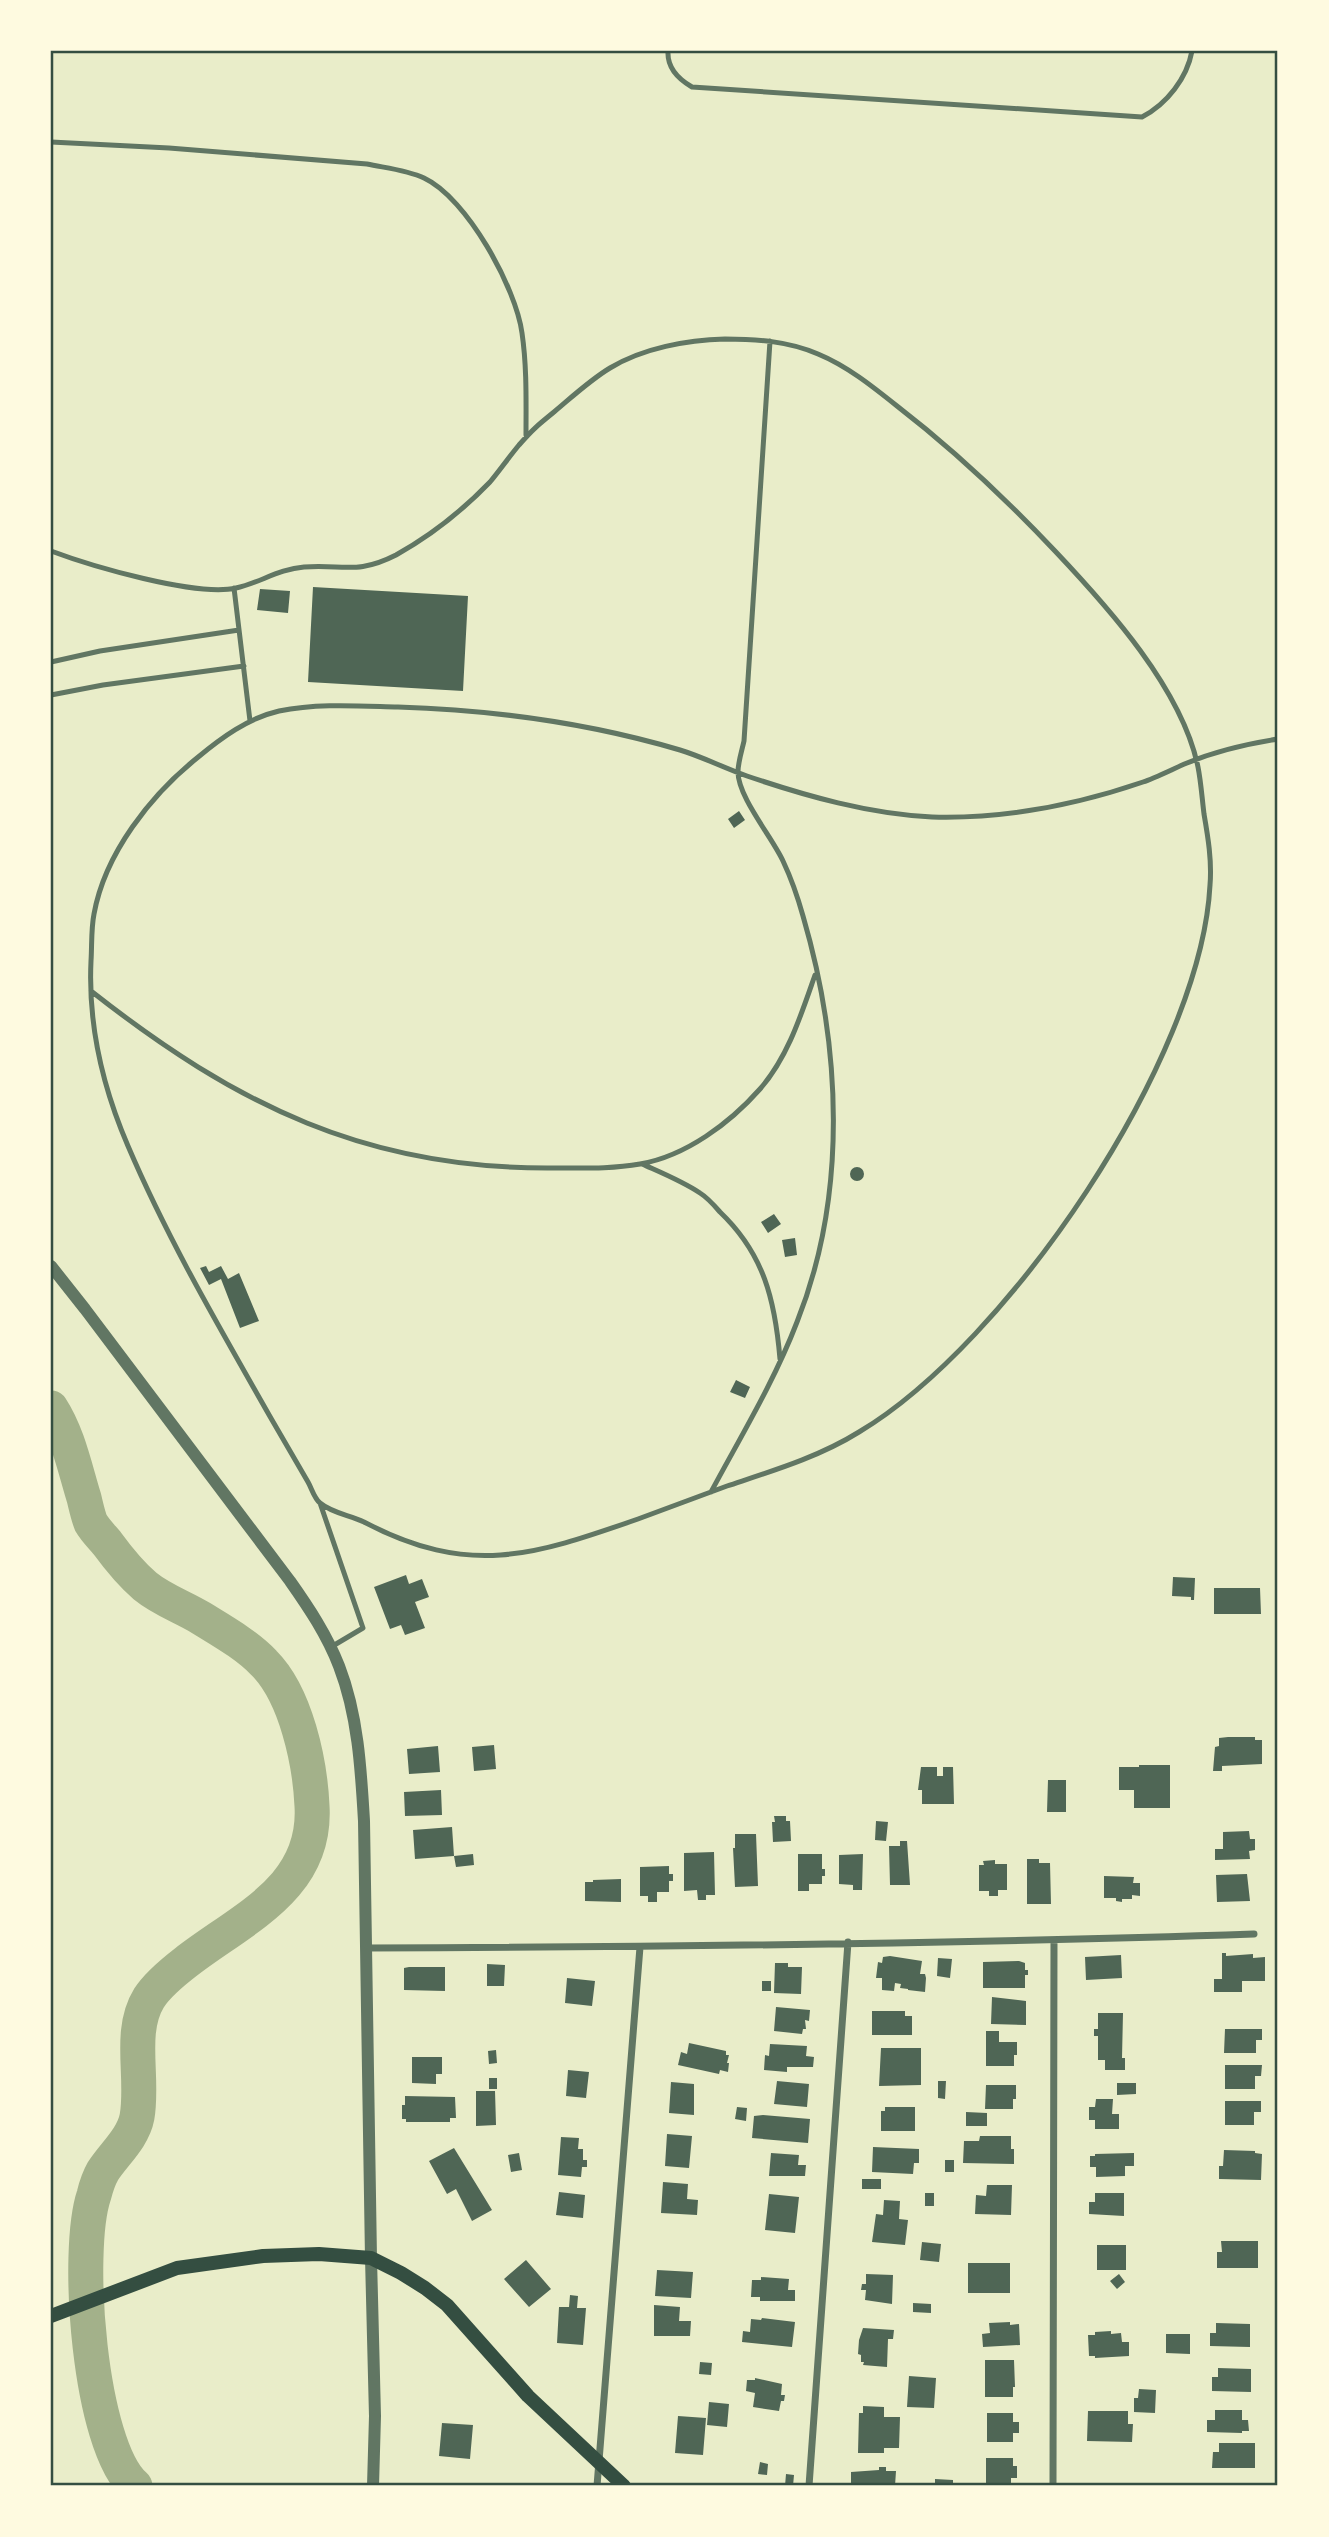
<svg xmlns="http://www.w3.org/2000/svg" width="1329" height="2537" viewBox="0 0 1329 2537" font-family="'Crimson Pro',serif">
  <style>
    .lines { fill: none; stroke-linecap: round; stroke-linejoin: round }
    .river { stroke: #a3b18a; stroke-width: 35 }
    .building { fill: #4f6655 }
    .service { stroke: #617663; stroke-width: 5 }
    .minor { stroke: #617663; stroke-width: 7 }
    .tertiary { stroke: #617663; stroke-width: 12 }
    .secondary { stroke: #344e41; stroke-width: 14 }
    .neatline { fill: none; stroke: #344e41; stroke-width: 2.5 }
  </style>
  <rect width="100%" height="100%" fill="#e9edc9"/>
  <g class="lines">
    <path class="river" d="M51,1408C68,1434 75,1469 84,1498C86,1506 88,1516 91,1523C95,1530 102,1537 107,1543C118,1558 131,1574 145,1586C162,1600 183,1607 201,1618C222,1631 247,1645 264,1663C296,1695 310,1762 312,1806C317,1889 241,1919 186,1962C173,1972 158,1984 149,1998C128,2032 144,2078 137,2117C133,2138 114,2154 103,2171C99,2178 96,2187 94,2195C75,2251 89,2446 135,2486"/>
  </g>
  <path class="building" d="M313,587L468,596L463,691L308,682Z
    M260,589L290,591L288,613L257,610Z
    M739,811L745,820L734,828L728,819Z
    M850 1174a7 7 0 1 1 14 0a7 7 0 1 1-14 0Z
    M774,1214L781,1224L768,1233L761,1222Z
    M795,1238L797,1255L785,1257L782,1240Z
    M206,1266L209,1272L221,1266L228,1279L239,1273L259,1321L240,1328L221,1279L209,1285L200,1268Z
    M736,1380L750,1387L745,1398L730,1392Z
    M406,1575L409,1584L422,1579L429,1597L415,1602L425,1628L405,1635L401,1625L390,1629L374,1587Z
    M1173,1577L1195,1578L1194,1600H1191V1597L1172,1596Z
    M1214,1588H1260L1261,1614H1214Z
    M1228,1737H1255V1740H1262V1764L1222,1766V1771H1213L1215,1747L1219,1746V1738Z
    M494,1745L496,1769L474,1771L472,1747Z
    M438,1746L440,1772L409,1774L407,1749Z
    M1139,1765H1170V1808H1134V1790H1119V1767H1139Z
    M921,1767H937V1776H943V1767H953L954,1804H922V1790H918Z
    M1048,1780H1066V1812H1047Z
    M441,1790L442,1815L405,1816L404,1792Z
    M774,1816H786V1821H790L791,1841L773,1842L772,1822H775Z
    M876,1821L888,1822L886,1841L875,1840Z
    M452,1827L454,1856L415,1859L413,1830Z
    M1249,1831L1250,1839H1255V1850L1249,1851L1250,1859L1215,1860V1849H1223V1832Z
    M735,1834H756L758,1886L735,1887L733,1848H735Z
    M900,1841H907L910,1885H890L889,1846H900Z
    M714,1852L715,1895H706V1900H698L697,1890L684,1891V1853Z
    M473,1854L474,1865L456,1867L454,1856Z
    M798,1854H822V1869H825V1876H822V1884H809V1891H798Z
    M863,1854L862,1890H853V1885L839,1884V1855Z
    M1027,1859H1039V1863H1050L1051,1904H1027Z
    M995,1860V1864H1007V1890H998V1896H989V1891H979V1865H984L983,1861Z
    M669,1866V1874H673V1881H669V1892H657V1902H648V1896H640V1867Z
    M1247,1874L1250,1901L1217,1902L1216,1875Z
    M1104,1876L1134,1877L1133,1883H1140V1896L1132,1895V1899H1122V1902L1116,1901V1898H1104Z
    M621,1879V1902L585,1901V1882H593V1880Z
    M1222,1953H1226V1956L1253,1954V1958L1265,1957V1981H1242V1992H1214V1979H1222Z
    M1121,1955L1122,1978L1086,1980L1085,1957Z
    M890,1956L922,1961L920,1974H925L926,1978L925,1992L908,1990V1989L900,1988L901,1984L895,1983L894,1991L882,1990V1978H876L878,1962L882,1963L883,1957Z
    M938,1958L952,1959L950,1978L937,1976Z
    M1019,1961L1025,1963V1970H1028V1975H1025V1988H983V1962Z
    M775,1963H788V1967H802L801,1994L774,1993Z
    M487,1964L505,1965L504,1986H487Z
    M409,1967H445V1991L404,1990V1968Z
    M567,1978L595,1981L592,2006L565,2003Z
    M762,1981H771V1991H762Z
    M992,1997L1026,2001V2025L991,2024Z
    M776,2007L810,2010L809,2021L805,2020L806,2029H803L802,2034L774,2031Z
    M872,2011H905V2016H912V2035H872Z
    M1098,2013H1123L1122,2058H1125V2070H1105V2060H1098V2036H1094V2029H1098Z
    M1225,2029H1262V2040H1256V2053H1224Z
    M986,2031H999V2042H1017V2055H1014V2066H986Z
    M689,2043L726,2051V2055H729L727,2063H729L728,2072L720,2070L719,2074L678,2065L681,2052L687,2054Z
    M770,2044L807,2046L806,2056L814,2057L813,2067H787V2072L764,2070L765,2055L769,2056Z
    M881,2048H921V2085L879,2086Z
    M496,2050L497,2063L489,2064L488,2051Z
    M412,2057H442V2074H436V2084L412,2083Z
    M1225,2065H1262L1261,2076H1255V2089H1225Z
    M568,2070L589,2072L586,2098L566,2096Z
    M489,2078H497V2089H489Z
    M777,2081L809,2084L807,2107L774,2104Z
    M938,2081H946L945,2099L938,2098Z
    M671,2082L694,2084V2115L669,2113Z
    M1117,2083H1136V2094L1117,2095Z
    M986,2085H1016V2099H1013V2109H985Z
    M476,2091H495L496,2125L476,2126Z
    M405,2096L455,2097L456,2118H450V2122H406V2119H402V2105H405Z
    M1096,2099H1113L1112,2114H1119V2129H1095V2120H1089V2107H1095Z
    M1225,2101H1261V2112H1254V2125H1225Z
    M737,2107L747,2108L746,2121L735,2119Z
    M885,2107H915V2131H881V2111H885Z
    M966,2112L987,2113V2126H966Z
    M763,2115L810,2119L808,2143L752,2138L754,2116Z
    M667,2134L692,2136L689,2168L665,2166Z
    M980,2136H1011V2149H1014V2164L963,2163L964,2141H979Z
    M561,2137L579,2138L578,2149H583V2160H587V2167H582L581,2177L558,2175Z
    M873,2147L919,2149V2163H914L913,2174L872,2172Z
    M454,2148L492,2210L472,2221L456,2189L447,2194L429,2161Z
    M1224,2150L1255,2151V2153L1262,2154L1261,2180L1219,2179V2166H1223Z
    M519,2153L522,2170L511,2172L508,2155Z
    M771,2153L799,2155L798,2165H806L805,2176H769Z
    M1134,2153V2166H1125V2176L1096,2177V2167H1090V2156H1095V2154Z
    M945,2160H954V2172H945Z
    M862,2179H881V2189H862Z
    M663,2182L688,2184L687,2199L698,2200L697,2215L661,2213Z
    M987,2185H1012L1011,2215L975,2214L976,2195L986,2196Z
    M559,2192L585,2195L583,2218L556,2215Z
    M925,2193H934V2206H925Z
    M1095,2193H1124V2216L1089,2214V2202H1095Z
    M769,2194L799,2197L795,2233L765,2230Z
    M884,2200L900,2201L899,2219L908,2220L905,2245L872,2242L876,2214L883,2215Z
    M1221,2241H1258V2268H1217V2252H1222Z
    M922,2242L941,2244L939,2262L920,2260Z
    M1097,2245H1126V2270H1097Z
    M526,2260L551,2289L529,2307L504,2279Z
    M968,2263H1010V2293H968Z
    M657,2270L693,2272L691,2298L655,2296Z
    M866,2274L893,2275L892,2304L865,2300L866,2290H861L862,2284H866Z
    M1119,2274L1125,2282L1117,2289L1110,2281Z
    M761,2277L789,2279L788,2290H795V2301H760V2297H751L752,2280H761Z
    M570,2295L578,2296L577,2308H586L583,2345L557,2343L559,2307H569Z
    M913,2303L931,2304V2313L913,2312Z
    M654,2305L680,2307L679,2321H691L690,2336H654Z
    M762,2318L795,2322L792,2347L742,2342L743,2331L750,2332L751,2319L761,2320Z
    M1010,2322V2325L1019,2324L1020,2345L983,2347L982,2334L990,2333L989,2323Z
    M1216,2323L1250,2324V2347L1210,2346V2333H1216Z
    M863,2328L894,2330L893,2339H888L887,2367L863,2365L864,2362H861V2355L858,2354L859,2340Z
    M1111,2331V2334L1121,2333L1122,2342H1129V2356L1095,2358V2356H1089L1088,2335H1095V2332Z
    M1166,2334H1190V2354L1166,2353Z
    M985,2360H1014L1015,2387H1013V2397H985Z
    M700,2362L712,2363L711,2375L699,2374Z
    M1218,2368L1251,2369V2392L1212,2391V2377H1218Z
    M909,2376L936,2378L934,2408L907,2407Z
    M755,2378L782,2384L781,2395H785L784,2401H781L779,2411L753,2407L755,2393L746,2391L747,2380H755Z
    M1139,2389L1156,2390L1155,2413L1134,2412V2398H1138Z
    M709,2402L729,2404L727,2427L707,2425Z
    M863,2406L884,2407V2417H900L899,2448H884V2453H858L859,2413H863Z
    M1215,2410H1242V2420H1248L1249,2431H1242V2433L1207,2432V2420H1215Z
    M1088,2411H1128V2424H1133L1132,2442L1087,2441Z
    M987,2413H1013V2422H1019V2433H1013V2442H987Z
    M678,2416L706,2418L703,2455L675,2453Z
    M442,2423L473,2425L470,2459L439,2456Z
    M1219,2443H1255V2468H1212L1213,2452H1219Z
    M986,2458H1013V2466H1017V2478H1011V2486H986Z
    M760,2462L768,2464L767,2475L758,2474Z
    M879,2467H886V2471H896L895,2486H859V2483H851V2472L879,2470Z
    M786,2474L794,2475L793,2486H785Z
    M935,2479L953,2480V2486H935Z"/>
  <g class="lines">
    <path class="service" d="M668,51C667,68 678,79 692,87L1142,117C1167,104 1187,78 1192,51
      M51,142L169,148L367,164C386,168 407,170 424,178C467,198 516,288 522,333C527,367 526,402 526,435
      M51,551C91,566 196,597 236,588C259,583 279,569 304,567C343,564 357,575 396,555C430,536 463,510 490,482C500,470 509,457 519,445C533,429 538,425 554,412C572,397 590,380 610,368C643,348 687,340 725,339C756,339 788,341 818,354C847,366 872,386 897,406C954,450 1005,498 1055,551C1108,607 1182,689 1198,767C1201,782 1202,798 1204,814C1208,837 1212,861 1210,885C1201,1060 1008,1343 859,1432C819,1457 772,1471 727,1486C697,1497 668,1508 638,1519C532,1556 469,1577 364,1522C349,1515 332,1513 320,1503C314,1498 312,1489 308,1482C296,1461 284,1441 272,1420C221,1330 169,1242 128,1146C103,1088 88,1025 91,961C92,945 91,929 94,914C105,853 151,795 197,758C221,738 248,718 279,711C318,703 359,706 398,707C493,710 589,723 680,750C703,757 724,768 747,776C806,796 869,814 932,817C1003,819 1076,805 1143,782C1155,778 1175,768 1187,763C1216,751 1246,744 1278,739
      M234,588L250,721
      M51,662L100,651L239,630
      M51,695L103,685L244,666
      M91,991C236,1105 367,1170 555,1168C584,1168 612,1169 640,1164C686,1156 730,1123 760,1089C788,1057 801,1015 815,975
      M642,1164C662,1173 682,1181 700,1193C708,1198 714,1205 720,1212C764,1254 775,1300 780,1359
      M711,1492C741,1436 774,1382 797,1322C848,1194 841,1046 803,916C798,898 791,878 783,861C772,837 738,797 738,772C738,762 742,750 744,741L770,341
      M320,1503L363,1628L331,1647"/>
    <path class="minor" d="M366,1948C662,1947 958,1944 1254,1934
      M597,2486L640,1947
      M809,2486L848,1942
      M1053,2486L1054,1940"/>
    <path class="tertiary" d="M51,1266L85,1309L290,1581C309,1608 327,1635 339,1666C358,1715 361,1769 364,1821L371,2258L375,2416L373,2486"/>
    <path class="secondary" d="M51,2316L177,2268L263,2256L319,2254L371,2258L401,2273L425,2288L447,2305L528,2396L624,2486"/>
  </g>
  <rect width="1329" height="2537" fill="none" stroke="#fefae0" stroke-width="105"/>
  <rect x="52" y="52" width="1224" height="2432" class="neatline"/>
</svg>
